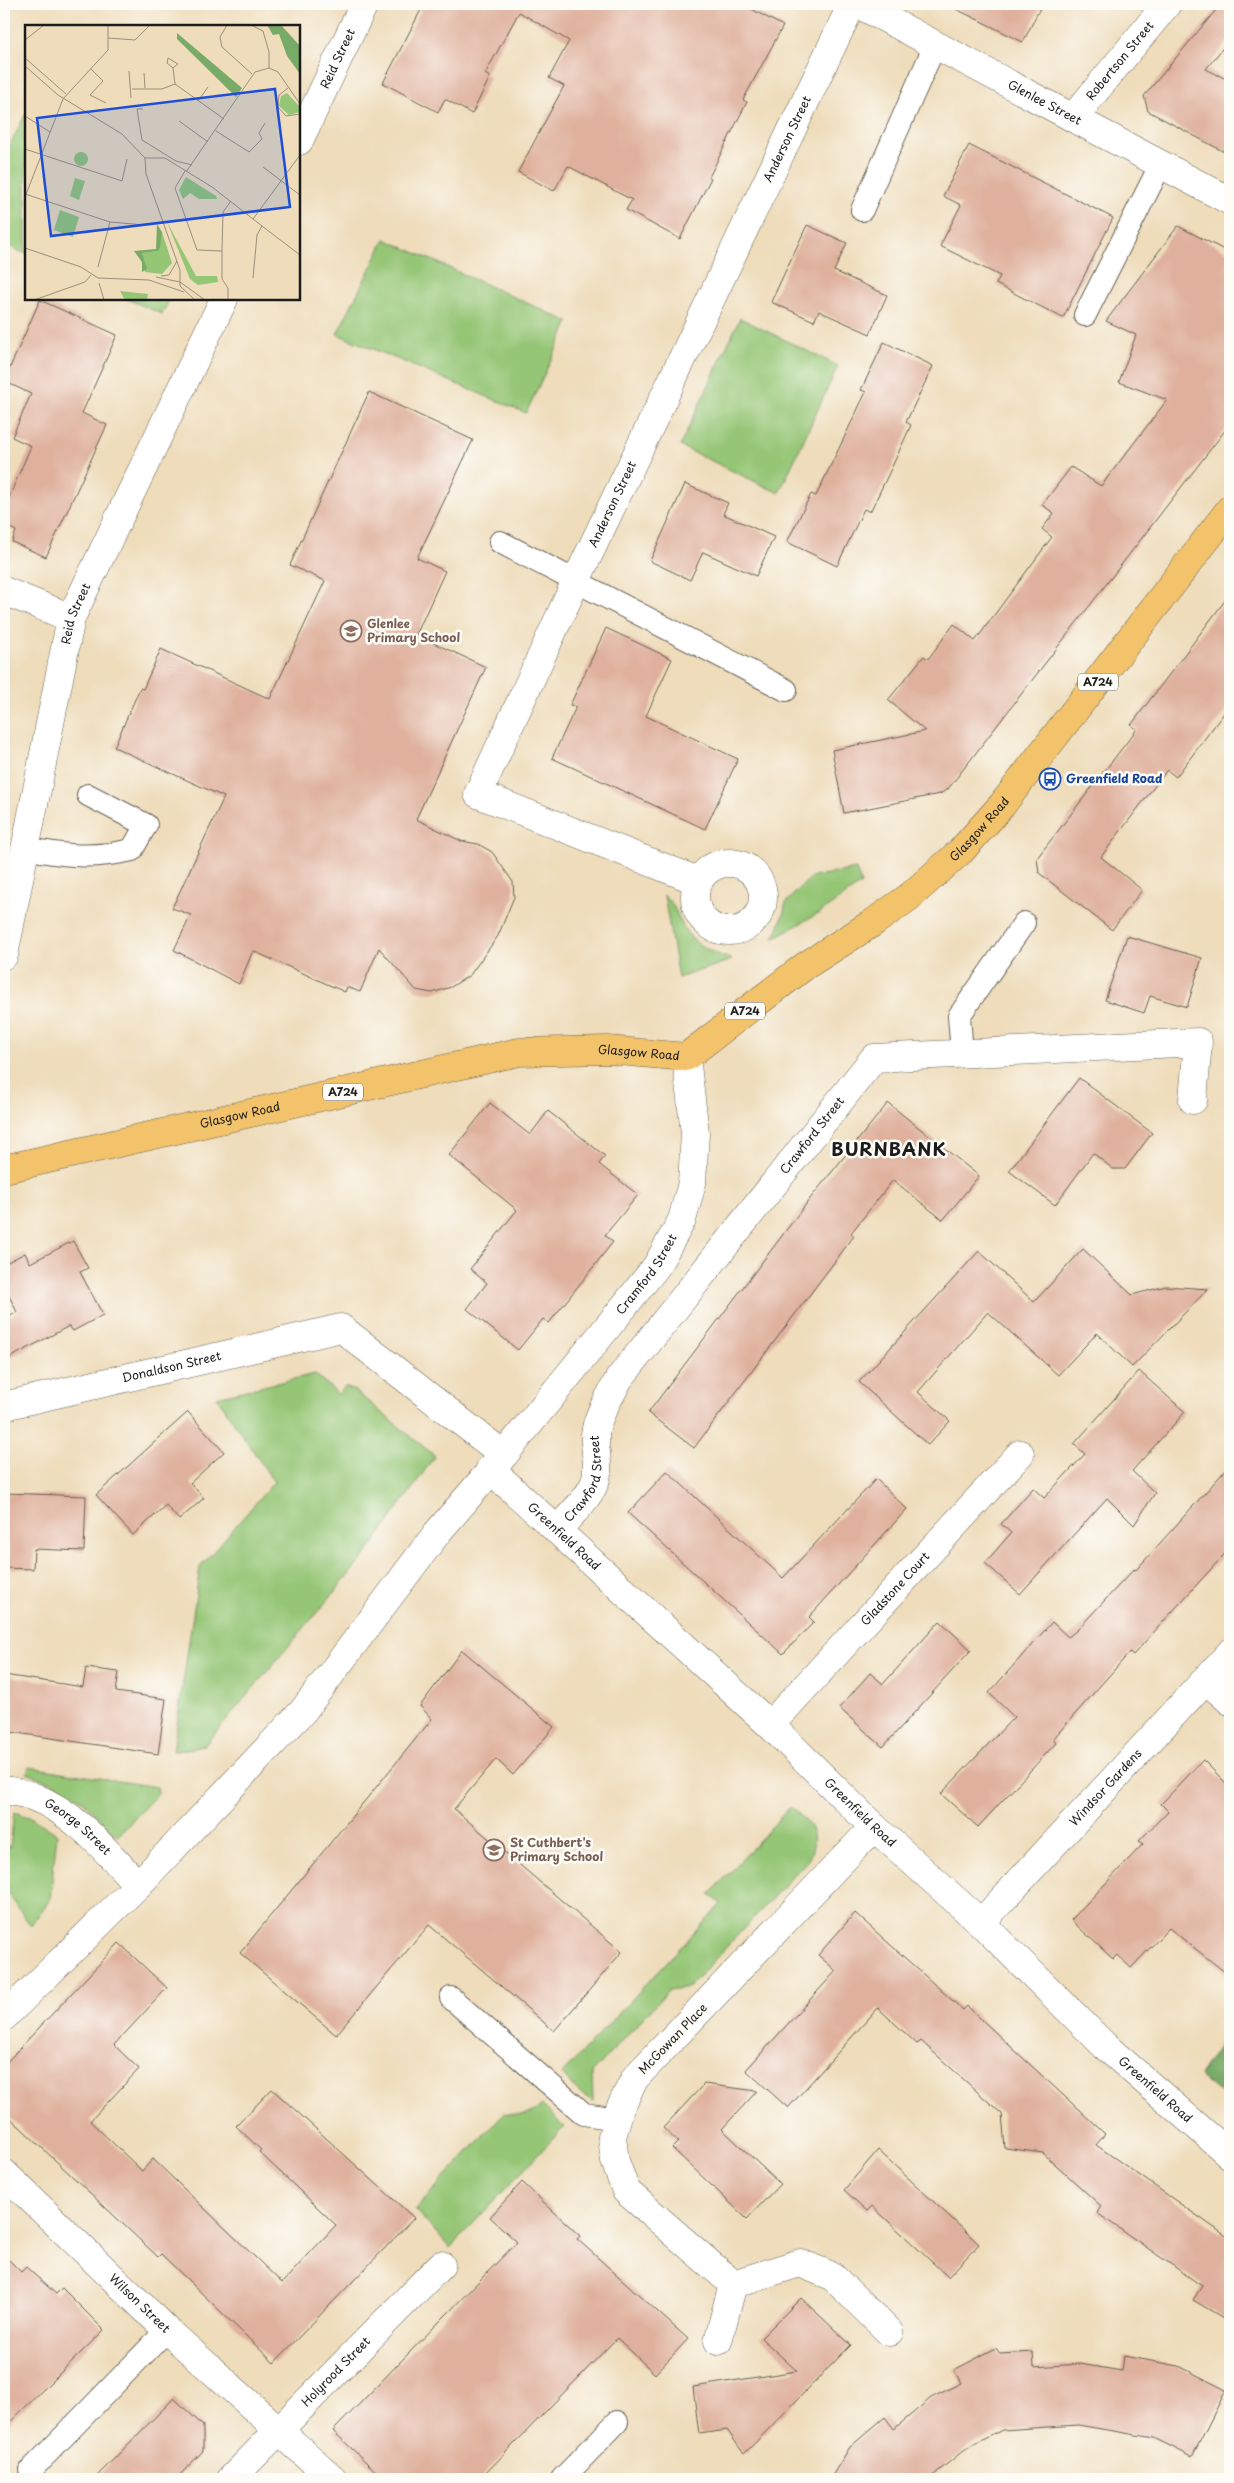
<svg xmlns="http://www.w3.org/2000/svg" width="1234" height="2483" viewBox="0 0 1234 2483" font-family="'Playpen Sans',sans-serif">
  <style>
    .green { fill: #95c676; stroke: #587149 }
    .forest { fill: #78ab67; stroke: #4a6442 }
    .building { fill: #dfb19d }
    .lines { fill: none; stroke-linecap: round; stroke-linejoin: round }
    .lane-casing { stroke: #665f53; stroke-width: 24 }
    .street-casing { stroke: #665f53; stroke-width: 29 }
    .primary-casing { stroke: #665f53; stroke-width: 29 }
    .lane { stroke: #fff; stroke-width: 22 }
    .street { stroke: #fff; stroke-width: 28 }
    .primary { stroke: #f2c36a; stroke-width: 28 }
    .labels { text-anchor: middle; stroke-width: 5; stroke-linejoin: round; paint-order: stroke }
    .shield { fill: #fdfcf7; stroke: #605f5e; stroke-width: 1 }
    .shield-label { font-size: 11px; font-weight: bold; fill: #1c1c1c }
    .street-label { font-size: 12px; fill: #1c1c1c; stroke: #fdfcf7 }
    .education-label { font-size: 12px; font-weight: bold; fill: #785e54; stroke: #fdfcf7; text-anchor: start }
    .transit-label { font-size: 12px; font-weight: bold; fill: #164399; stroke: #fdfcf7; text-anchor: start }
    .district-label { font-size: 18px; font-weight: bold; letter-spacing: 1px; fill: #1c1c1c; stroke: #fdfcf7 }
    .inset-road { fill: none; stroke: #9a8f7b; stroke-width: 1 }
    .view { fill: #1d4ed8; fill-opacity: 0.15; stroke: #1d4ed8; stroke-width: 2.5 }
    .inset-edge { fill: none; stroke: #1c1c1c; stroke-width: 2.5 }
  </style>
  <rect width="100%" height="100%" fill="#fdfcf7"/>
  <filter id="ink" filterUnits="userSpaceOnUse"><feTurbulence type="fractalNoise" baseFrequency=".02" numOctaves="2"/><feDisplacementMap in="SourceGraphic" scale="10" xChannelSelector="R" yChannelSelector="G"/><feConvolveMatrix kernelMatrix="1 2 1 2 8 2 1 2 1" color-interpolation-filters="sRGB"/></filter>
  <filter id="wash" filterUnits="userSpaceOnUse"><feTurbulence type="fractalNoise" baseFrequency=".0096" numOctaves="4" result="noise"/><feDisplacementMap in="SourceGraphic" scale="20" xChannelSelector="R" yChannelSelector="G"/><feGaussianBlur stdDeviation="1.12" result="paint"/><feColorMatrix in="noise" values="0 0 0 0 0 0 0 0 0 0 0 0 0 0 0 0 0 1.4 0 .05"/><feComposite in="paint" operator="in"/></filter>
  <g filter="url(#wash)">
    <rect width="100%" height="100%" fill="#eedcba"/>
    <path class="green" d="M26,113V254L4,244V157Z
      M385,239L569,322L526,413L337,334Z
      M127,299H170L162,314Z
      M740,318L838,366L779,493L680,446Z
      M856,869L861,884L821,912L774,938L783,916L786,902L811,877Z
      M664,895C677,906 678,921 688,934C699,948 716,953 732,960L678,978Z
      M315,1374L338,1394L345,1387L355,1391L435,1456L364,1557L205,1745L187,1750L173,1751L200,1567L274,1482L217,1397Z
      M29,1767L157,1787L158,1793L118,1836C105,1828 99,1817 88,1806C71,1789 49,1781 27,1773Z
      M790,1807C810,1823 821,1833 808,1860L689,1987L669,1990L592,2073L593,2101L578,2092L562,2074L721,1904L710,1894Z
      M14,1812L32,1818L57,1834L50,1899L31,1926L4,1888V1846L10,1847Z
      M542,2105L564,2127L450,2248L415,2210L504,2113C520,2115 530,2117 542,2105Z"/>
    <path class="forest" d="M1230,2029V2101L1199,2076Z"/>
    <g id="blocks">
      <path class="building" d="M424,4H742L783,26L743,100L747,102L709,177L711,178L680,239L626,210L632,200L568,166L554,191L518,172L564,86L549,78L569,41L519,12L485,74L490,77L472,114L445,99L438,112L383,83Z
        M946,4H1042L1023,42Z
        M1221,4H1230V39L1206,69L1230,81V155L1148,111L1144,96Z
        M969,145L1113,218L1063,318L996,284L1000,276L940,246L961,205L943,196Z
        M807,225L847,243L834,271L887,295L870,334L819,311L814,321L771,302Z
        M1178,226L1230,253V424L948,789L940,794L844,813L832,750L925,731L888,700L924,656L928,659L954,624L975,641L1052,537L1042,529L1054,513L1042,505L1071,467L1101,486L1167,400L1119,382L1136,335L1106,321Z
        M40,300L117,335L82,413L107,425L46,557L12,542L16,531L4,525V509L31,446L12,437L31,394L4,381Z
        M884,342L933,366L906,422L911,425L891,469L870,512L864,509L837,566L787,542L811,494L816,496L866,392L861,390Z
        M369,392L473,440L417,558L445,571L416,635L486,667L416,819L461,841L478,844L492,852L513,882L514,897L498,936L470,975L451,987L432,993L416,990L379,948L360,992L347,987L345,992L253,951L239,984L174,950L191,915L172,908L224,797L114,747L140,688L143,689L161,649L270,699L325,581L290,565Z
        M685,484L728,503L723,514L774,537L756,576L703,552L690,580L650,561Z
        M1230,594V705L1176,777L1167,770L1101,857L1142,890L1112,930L1039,873L1037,858L1137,729L1131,725Z
        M606,628L672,659L646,716L738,759L705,829L552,758L576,707L570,705Z
        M1127,936L1202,958L1187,1007L1150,996L1144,1013L1105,1000Z
        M1079,1078L1152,1133L1125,1169H1113L1093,1153L1055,1205L1009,1171Z
        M490,1103L530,1135L548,1111L605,1156L599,1164L638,1195L605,1235L613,1242L549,1323L543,1319L518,1350L467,1309L487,1283L470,1269L517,1210L449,1155Z
        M888,1103L979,1176L943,1220L893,1180L851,1233L854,1236L694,1448L648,1413L809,1200Z
        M73,1241L88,1268L80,1272L103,1315L73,1331L69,1326L4,1361V1320L17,1312L4,1286V1264L25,1253L30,1263Z
        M1083,1249L1132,1295L1166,1286L1208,1289L1132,1367L1097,1333L1058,1375L988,1312L918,1392L950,1421L928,1445L859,1382L979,1251L1034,1302Z
        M1139,1371L1185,1412L1132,1471L1155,1493L1134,1525L1107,1498L1020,1594L985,1563L1011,1533L1001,1524L1033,1488L1044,1498L1085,1454L1074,1444Z
        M188,1412L224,1452L190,1483L204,1498L179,1520L166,1505L133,1535L96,1495Z
        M1230,1465V1548L1133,1655L1130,1652L1053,1739L1056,1743L978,1827L941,1794L1014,1717L989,1693L1052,1622L1068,1637L1077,1630L1134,1569L1136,1570Z
        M667,1471L783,1578L876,1479L907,1509L809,1617L814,1622L783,1654L628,1513Z
        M4,1493L86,1496L84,1551L34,1549L33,1569L4,1568Z
        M940,1621L971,1650L883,1747L839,1708L870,1673L883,1684Z
        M462,1650L554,1727L513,1775L496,1759L454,1809L622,1952L554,2031L429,1925L336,2035L240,1953L432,1719L420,1706Z
        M86,1668L119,1672L116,1692L166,1699L158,1754L4,1731V1675L83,1687Z
        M1203,1760L1230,1787V1976L1169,1928L1131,1968L1117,1955L1113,1959L1071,1920L1143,1844L1139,1841L1168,1811L1161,1804Z
        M855,1913L963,2010L967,2006L1105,2134L1096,2145L1229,2238L1230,2236V2322L1193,2300L1202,2286L1097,2213L1101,2206L1043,2153L1005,2148L1002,2114L921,2041L917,2044L878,2008L788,2108L746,2070L836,1971L818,1955Z
        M119,1943L167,1988L114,2045L139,2069L90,2121L142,2171L153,2159L282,2283L336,2225L259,2152L261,2150L236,2126L272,2089L414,2218L274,2363L161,2254L158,2257L4,2112V2065Z
        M704,2084L757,2091L722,2129L780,2184L747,2219L672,2148L678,2142L663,2128Z
        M878,2150L979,2244L948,2277L872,2206L867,2211L844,2190Z
        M522,2182L580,2236L577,2239L688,2339L655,2374L617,2338L480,2479H384L333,2431L517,2242L490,2217Z
        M4,2255L21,2272L26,2267L56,2294L62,2288L104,2330L4,2428Z
        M801,2298L851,2345L744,2454L727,2430L699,2434L693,2387L797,2371L761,2338Z
        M996,2348L1000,2354L1033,2352L1034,2367L1080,2364L1122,2371L1124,2356L1179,2366L1226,2390L1192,2457L1154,2438L1078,2425L1002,2430L964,2450L929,2479H830L850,2447L885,2417L894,2429L931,2398L961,2383L954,2370Z
        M174,2398L203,2426V2451L176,2479H94Z"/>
    </g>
  </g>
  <g filter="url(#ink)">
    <use href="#blocks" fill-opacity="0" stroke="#665f53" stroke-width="1"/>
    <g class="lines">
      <g class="lane-casing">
        <path id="lane" d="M862,210L935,45
          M1085,315L1161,164
          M500,542L786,690
          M25,848C64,856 93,859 132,850L146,825L88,795
          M962,1053L959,1016L1024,923
          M451,1998L584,2114L617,2119
          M31,2470L167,2330
          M562,2479L617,2422"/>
      </g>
      <g class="street-casing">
        <g id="street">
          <path id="s1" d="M858,4L1230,201"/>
          <path id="s2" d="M1073,118L1167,4"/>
          <path id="s3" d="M299,141L364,4"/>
          <path d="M4,591L71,618"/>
          <circle cx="729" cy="897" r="34"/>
          <path id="s4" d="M698,881L478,794L576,581L852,4"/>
          <path id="s5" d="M4,955L71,618L224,299"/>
          <path id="s6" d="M4,1406L341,1328L504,1455"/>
          <path id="s7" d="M490,1469L770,1725L874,1827L981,1923L1105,2046L1230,2155"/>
          <path id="s8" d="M557,1530C569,1516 588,1500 595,1482C600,1468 595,1454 595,1440C594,1419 610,1397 619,1379L874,1058L1198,1042L1193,1100"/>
          <path d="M1206,1680L1230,1701"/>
          <path id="s9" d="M770,1725L1020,1454"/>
          <path id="s10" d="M4,1790C14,1792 25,1793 34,1797C77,1814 108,1853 138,1885"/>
          <path d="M874,1827L635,2078L620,2108L612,2137L615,2161L626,2191L733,2284L800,2263L832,2276L889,2332"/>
          <path id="s11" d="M981,1923L1230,1653"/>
          <path id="s12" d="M4,2017L138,1885L303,1711L437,1533L504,1455L656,1267L682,1220L692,1183L695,1133L686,1057"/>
          <path id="s13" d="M4,2173L167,2330L333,2479"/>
          <path d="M718,2341L733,2284"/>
          <path id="s14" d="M231,2479L441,2265"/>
        </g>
      </g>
      <g class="primary-casing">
        <g id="primary">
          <path id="s15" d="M4,1169L519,1052L608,1050L686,1057L805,966L874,922L909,897L961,851L1002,805L1230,509"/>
        </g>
      </g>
      <use href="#lane" class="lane"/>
      <use href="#street" class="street"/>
      <use href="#primary" class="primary"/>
    </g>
  </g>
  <defs>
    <g id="school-ring" transform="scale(1.125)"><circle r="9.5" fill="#fdfcf7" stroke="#8d6e63" stroke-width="1.5"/><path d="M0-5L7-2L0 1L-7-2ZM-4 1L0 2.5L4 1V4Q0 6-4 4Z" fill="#8d6e63"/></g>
    <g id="bus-ring" transform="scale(1.125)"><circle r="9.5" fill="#fdfcf7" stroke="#1a4fb4" stroke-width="1.5"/><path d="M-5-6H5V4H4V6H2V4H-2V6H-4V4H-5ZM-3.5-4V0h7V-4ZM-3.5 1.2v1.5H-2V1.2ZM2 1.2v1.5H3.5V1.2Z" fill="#1a4fb4"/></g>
  </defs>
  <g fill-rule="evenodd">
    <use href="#school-ring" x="351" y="631"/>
    <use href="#bus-ring" x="1050" y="779"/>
    <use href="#school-ring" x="494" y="1850"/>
  </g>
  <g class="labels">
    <g class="shield">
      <rect x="1078" y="673.5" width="40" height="17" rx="4"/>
      <rect x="725" y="1002.5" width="40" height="17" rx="4"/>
      <rect x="323" y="1083.5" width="40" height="17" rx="4"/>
    </g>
    <g class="shield-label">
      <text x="1098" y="686">A724</text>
      <text x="745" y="1015">A724</text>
      <text x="343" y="1096">A724</text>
    </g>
    <g class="street-label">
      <text dy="4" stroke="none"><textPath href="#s3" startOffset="91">Reid Street</textPath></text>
      <text dy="4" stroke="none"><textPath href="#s2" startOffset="74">Robertson Street</textPath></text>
      <text dy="4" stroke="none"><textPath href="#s1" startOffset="211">Glenlee Street</textPath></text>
      <text dy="4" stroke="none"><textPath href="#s4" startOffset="961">Anderson Street</textPath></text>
      <text dy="4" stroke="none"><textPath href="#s4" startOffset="556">Anderson Street</textPath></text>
      <text dy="4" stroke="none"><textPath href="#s5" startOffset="349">Reid Street</textPath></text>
      <text dy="4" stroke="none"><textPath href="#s15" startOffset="1068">Glasgow Road</textPath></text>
      <text dy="4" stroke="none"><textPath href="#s15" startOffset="648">Glasgow Road</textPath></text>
      <text dy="4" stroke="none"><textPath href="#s15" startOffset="242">Glasgow Road</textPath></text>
      <text dy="4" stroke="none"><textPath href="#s8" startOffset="481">Crawford Street</textPath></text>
      <text dy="4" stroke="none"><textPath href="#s12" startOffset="984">Cramford Street</textPath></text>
      <text dy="4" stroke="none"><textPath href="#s6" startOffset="172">Donaldson Street</textPath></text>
      <text dy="4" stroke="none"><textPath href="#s8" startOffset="61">Crawford Street</textPath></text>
      <text dy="4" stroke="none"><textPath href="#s7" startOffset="100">Greenfield Road</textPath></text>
      <text dy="4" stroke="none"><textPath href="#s9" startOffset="185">Gladstone Court</textPath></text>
      <text dy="4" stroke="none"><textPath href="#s11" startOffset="184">Windsor Gardens</textPath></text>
      <text dy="4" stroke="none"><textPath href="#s7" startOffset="505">Greenfield Road</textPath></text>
      <text dy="4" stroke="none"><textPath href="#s10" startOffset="84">George Street</textPath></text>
      <text transform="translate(673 2039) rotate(-46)" y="4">McGowan Place</text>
      <text dy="4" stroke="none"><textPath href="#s7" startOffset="910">Greenfield Road</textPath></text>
      <text dy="4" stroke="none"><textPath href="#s13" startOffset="188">Wilson Street</textPath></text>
      <text dy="4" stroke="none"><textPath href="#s14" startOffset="150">Holyrood Street</textPath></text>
    </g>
    <g class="education-label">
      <text x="367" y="628">Glenlee<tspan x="367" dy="14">Primary School</tspan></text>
      <text x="510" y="1847">St Cuthbert's<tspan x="510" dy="14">Primary School</tspan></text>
    </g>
    <g class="transit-label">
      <text x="1066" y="783">Greenfield Road</text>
    </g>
    <g class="district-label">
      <text x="889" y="1156">BURNBANK</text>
    </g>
  </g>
  <g transform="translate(25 25)">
    <rect width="275" height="275" fill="#eedcba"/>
    <path d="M262,68L275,82V87L264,90L254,81L256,71ZM49 134a7 7 0 1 1 14 0a7 7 0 1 1-14 0ZM161,152L191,171L192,174H174L165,168L158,174L154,165ZM50,153L60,156L54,175L45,171ZM35,185L54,192L48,212L29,205ZM142,197L171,251H192L193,257L173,260L165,254ZM137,207L147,238L137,249L120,247L117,228L133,226ZM95,266L123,269L122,275H100Z" fill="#95c676"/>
    <path d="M242,0H256L275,21V49L262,31L254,9L248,10ZM152,8L217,63L211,72L152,14ZM132,199L137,207L135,223L133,226L117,228L122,244L117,247V237L109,226L131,224Z" fill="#78ab67"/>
    <path class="inset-road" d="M202,0L195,12L197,22L227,49M226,0L238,6L244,27V43M83,13L110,15L125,0M0,15L19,0M0,33L41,69M0,41L33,70L97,109L120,133L121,149L155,245V261L170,275M148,43L142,38L143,33L153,39L148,43L150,59M66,44L78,56L65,70L81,78M104,46L106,73M119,48L120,63M263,63L254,70L253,82L261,91L275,89M107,64H137L150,59L199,94M173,76L183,62M118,84H112L117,115L151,136L167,140M0,91L25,107M154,96L183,117M191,106L224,127L237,114L234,108L240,98M0,124L97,156L102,134M120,133H140L187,162L237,201L232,210L228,253M238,142L275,170M160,146L150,163L172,225L197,226M161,147L230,47L244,43L253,47L275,79M0,169L85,197L120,200M0,172L38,74L83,25V0M228,194L275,130M237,201L275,230M0,223L56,242L73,253L124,255L159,267M73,242L85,197M136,251L144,250L152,236M131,252L155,257L180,275M74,258L79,275M9,275L60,257L66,250M203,275V263L197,254V226L198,187L206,176"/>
    <path class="view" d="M250,64L265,182L26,211L12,93Z"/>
    <rect width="275" height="275" class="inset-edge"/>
  </g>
  <rect width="1234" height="2483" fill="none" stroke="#fdfcf7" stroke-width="20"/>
</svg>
